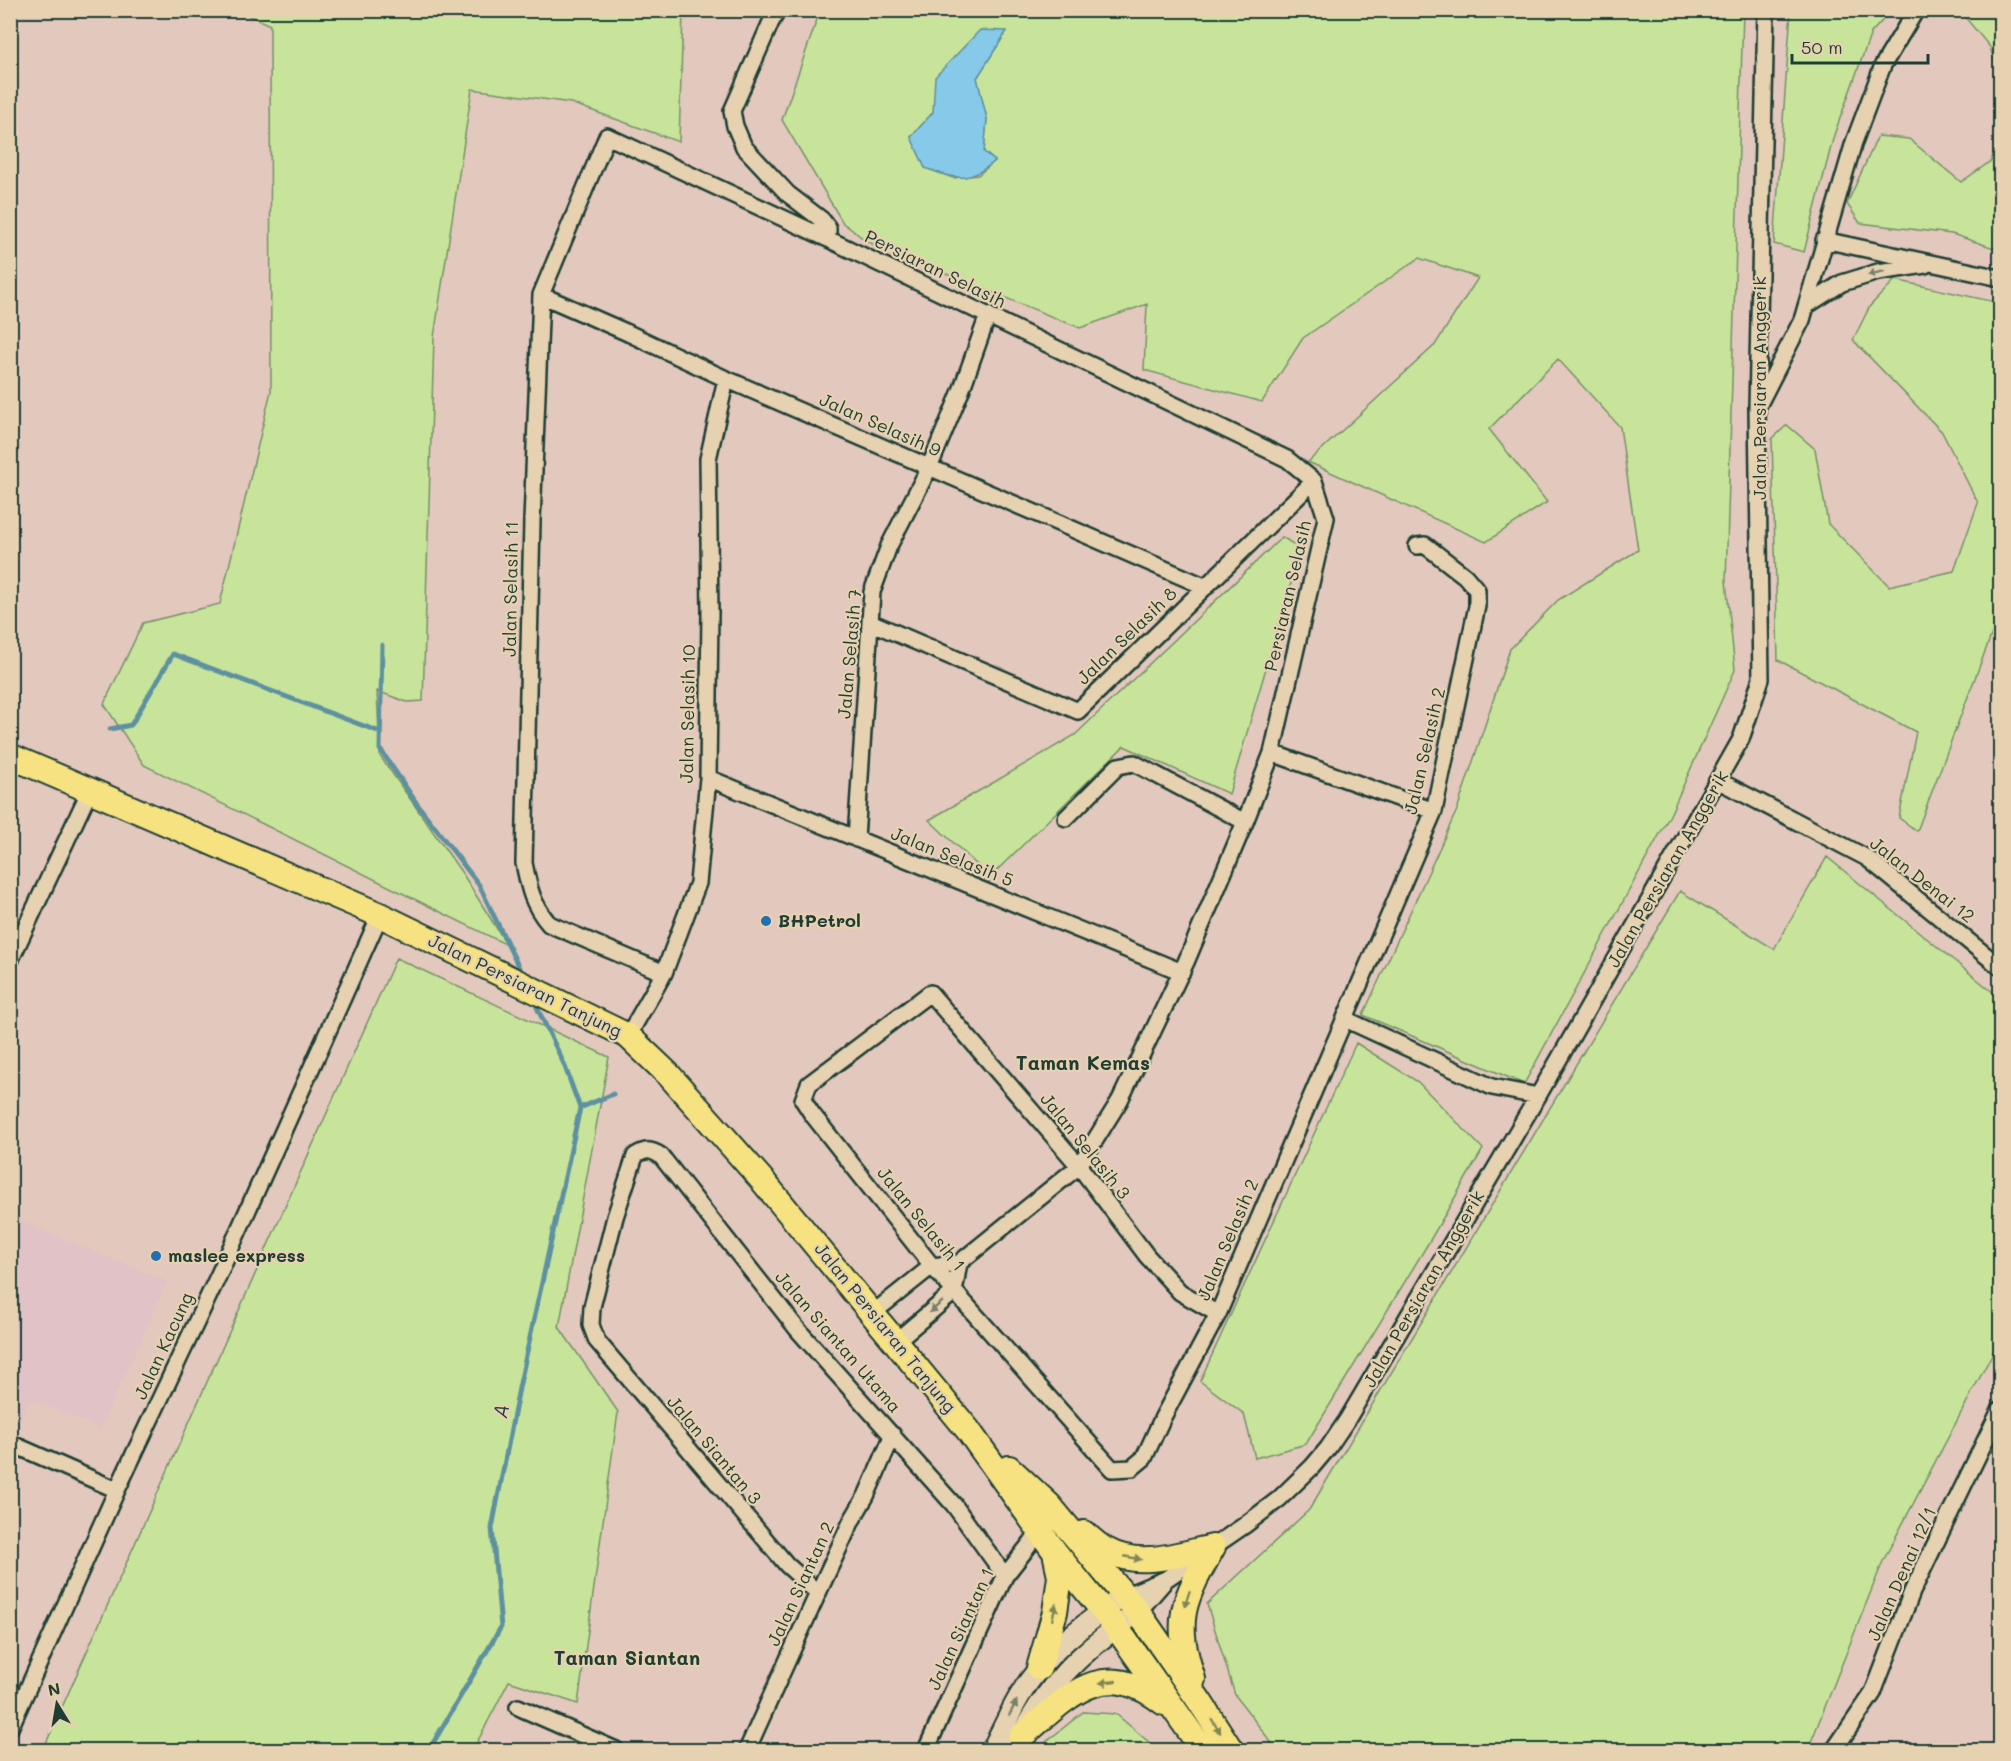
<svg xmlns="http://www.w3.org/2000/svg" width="2011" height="1761" viewBox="0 0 2011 1761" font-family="Mali,sans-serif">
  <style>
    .built { fill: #e1c2c6 }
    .green { fill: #c8e49b; stroke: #749068; stroke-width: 1.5; fill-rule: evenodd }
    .water { fill: #87c9e8; stroke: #5d91a0; stroke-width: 1.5 }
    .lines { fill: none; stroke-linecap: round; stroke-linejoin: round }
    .stream { stroke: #5d91a0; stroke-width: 5 }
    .minor-casing { stroke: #1f3d34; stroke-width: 20 }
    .tertiary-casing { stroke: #1f3d34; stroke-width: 24 }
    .primary-casing { stroke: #1f3d34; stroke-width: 28 }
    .minor { stroke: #e6d1b0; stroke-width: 15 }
    .tertiary { stroke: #e6d1b0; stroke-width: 20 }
    .primary { stroke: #f6e281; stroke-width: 24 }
    .oneway { fill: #79806c }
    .oneway2 { fill: #808757 }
    .poi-dot { fill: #1f6fb2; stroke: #e6d1b0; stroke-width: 2 }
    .labels { text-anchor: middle; stroke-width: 4.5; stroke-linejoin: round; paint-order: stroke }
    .street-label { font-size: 18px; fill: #1f3d34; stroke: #e6d1b0 }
    .poi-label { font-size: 18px; font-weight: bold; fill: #1f3d34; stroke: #e6d1b0; text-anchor: start }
    .neighbourhood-label { font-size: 20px; font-weight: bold; fill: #1f3d34; stroke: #e6d1b0 }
    .water-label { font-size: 20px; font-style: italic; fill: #24443d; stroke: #e6d1b0 }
  </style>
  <rect width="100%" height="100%" fill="#e3c8bd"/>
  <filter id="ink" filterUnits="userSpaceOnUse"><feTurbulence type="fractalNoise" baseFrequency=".0167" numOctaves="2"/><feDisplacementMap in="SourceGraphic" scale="12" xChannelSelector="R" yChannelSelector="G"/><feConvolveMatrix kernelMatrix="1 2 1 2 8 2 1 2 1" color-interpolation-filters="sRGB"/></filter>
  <g filter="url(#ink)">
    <path class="built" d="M11,1217L167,1282L100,1428L29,1399L11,1439Z"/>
    <path class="green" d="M239,11H683L679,142L571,103L472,89L434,337L423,701L407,702L377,691L380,756L464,876L507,945L144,765L104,704L143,623L220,604L271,391L270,25Z
      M820,11H1743L1726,581L1735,670L1670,815L1524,1084L1363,1015L1457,810L1510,649L1558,600L1638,550L1620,427L1558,359L1489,429L1547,502L1486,542L1308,462L1435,345L1478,278L1419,258L1303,338L1262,402L1144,370L1147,304L1080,328L868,242L843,223L782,120ZM1007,31L977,78L987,119L984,152L995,161L978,175L953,178L925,168L911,137Z
      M1791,11H1891L1871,33L1834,135L1804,252L1774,244Z
      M1960,11H2000V80L1990,47Z
      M1878,136L1909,139L1961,182L1991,161L2000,136V250L1952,234L1860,223L1847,204Z
      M1895,280L2000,303V612L1917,831L1899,818L1916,732L1778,660L1772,439L1787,425L1815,449L1828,524L1889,586L1954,571L1978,503L1942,432L1853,340L1870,306Z
      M1282,537L1301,549L1229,794L1124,746L990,877L929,820L1075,735Z
      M1827,857L2000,998V1339L1883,1561L1811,1742L1806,1750H1277L1235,1695L1207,1604L1309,1510L1680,891L1774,949Z
      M396,958L609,1057L559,1327L618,1412L578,1704L509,1681L473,1750H43Z
      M1356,1043L1418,1082L1483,1149L1429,1242L1306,1444L1255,1458L1244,1414L1200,1381Z
      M1083,1712L1116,1714L1158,1750H1039L1041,1746Z"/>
    <path class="water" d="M980,30L1007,31L977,78L987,119L984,152L995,161C967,184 957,179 925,168L911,137L933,112L935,77Z"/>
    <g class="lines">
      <path class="stream" d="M382,645L380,749L417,804L479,885L522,974
        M110,729L131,725L173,654L380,732
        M580,1108L613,1094
        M429,1750L501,1627L492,1528L519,1388L580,1108L564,1064L533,999"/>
      <g class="minor-casing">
        <path id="minor" d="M778,10L771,22L732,111L735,126L744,147L788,194L822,220L828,228V239
          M1824,240L2000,278
          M541,295L628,333L726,379L1206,587
          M1806,306L1842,283L1878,272L1925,265
          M1759,404L1802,320L1854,142L1883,65L1916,10
          M870,622L1078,711L1314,481
          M1272,753L1434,811
          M708,778L1182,972
          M1719,781L1867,858L2000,967
          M1066,818L1118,766L1134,763L1245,822
          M856,839L872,592L889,546L929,468L961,391L988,315
          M10,961L90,790
          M664,973L549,924C532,904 529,888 524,863L532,521L541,295L607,136L828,239L1287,459L1314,481L1326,518L1272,753L1245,822L1186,962L1120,1100L1079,1166L959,1263L932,1266L873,1313
          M1345,1019L1492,1087L1538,1096
          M628,1036L664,973L698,883L708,778L710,612L708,459L726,379
          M1218,1314L1180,1292L1147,1256L1079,1166L930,993L809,1084L803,1100L812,1114L932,1266L1112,1469L1132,1468L1144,1458L1163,1417L1218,1314L1434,811L1477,606V590L1465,576L1425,545L1417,546
          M896,1341L954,1292L959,1263
          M10,1443L117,1490
          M818,1593L787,1565L597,1341L591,1325L592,1307L615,1217L635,1156C645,1149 651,1149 661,1156L798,1330L954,1505L1005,1576
          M1124,1596L1166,1579L1245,1525L1279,1499L1312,1467L1328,1448L1347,1420L1538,1096L1741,739L1761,679L1757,407L1766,10
          M1138,1612L1164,1582
          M518,1707L616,1750
          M10,1728L117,1490L220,1272L380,915
          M747,1750L818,1593L852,1520L866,1496L893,1435
          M926,1750L1005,1576L1041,1530
          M1834,1750L1873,1693L1912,1592L2000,1410"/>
      </g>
      <g class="tertiary-casing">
        <path id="tertiary" d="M992,1750C1001,1733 1009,1714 1019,1697C1043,1654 1084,1624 1124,1596
          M1014,1750C1044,1686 1080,1652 1138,1612"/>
      </g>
      <g class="primary-casing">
        <path id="primary" d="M10,756L380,915L628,1036L668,1074L762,1180L968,1430L1055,1552L1116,1627L1203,1750
          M1009,1468L1049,1505L1138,1612L1200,1702L1231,1750
          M1084,1533C1091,1539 1098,1546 1106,1550C1139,1569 1179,1554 1213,1547
          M1039,1668L1055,1612L1060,1577L1055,1552
          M1193,1679C1173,1618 1183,1601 1213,1547
          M1021,1737C1069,1696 1102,1655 1164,1703"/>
      </g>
      <use href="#minor" class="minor"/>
      <use href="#tertiary" class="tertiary"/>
      <use href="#primary" class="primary"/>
    </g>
    <defs><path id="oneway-solid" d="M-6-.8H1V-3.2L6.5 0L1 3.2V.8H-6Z" transform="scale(1.5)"/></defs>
    <g class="oneway">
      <use href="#oneway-solid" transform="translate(1876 273) rotate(167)"/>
      <use href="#oneway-solid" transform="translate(936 1307) rotate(140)"/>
      <use href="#oneway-solid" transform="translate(1013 1708) rotate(-63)"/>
    </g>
    <g class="oneway2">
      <use href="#oneway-solid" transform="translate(1133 1558) rotate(11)"/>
      <use href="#oneway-solid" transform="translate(1187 1599) rotate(108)"/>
      <use href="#oneway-solid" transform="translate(1054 1612) rotate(-77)"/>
      <use href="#oneway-solid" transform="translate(1108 1682) rotate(174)"/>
      <use href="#oneway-solid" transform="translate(1216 1726) rotate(58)"/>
    </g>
  </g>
  <g class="poi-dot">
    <circle cx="766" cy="921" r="6"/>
    <circle cx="156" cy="1256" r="6"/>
  </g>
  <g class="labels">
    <g class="street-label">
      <text transform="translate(935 269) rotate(26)" y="6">Persiaran Selasih</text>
      <text transform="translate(1760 388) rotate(-90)" y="6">Jalan Persiaran Anggerik</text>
      <text transform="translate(880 425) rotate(24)" y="6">Jalan Selasih 9</text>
      <text transform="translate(511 589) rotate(-89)" y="6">Jalan Selasih 11</text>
      <text transform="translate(1288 596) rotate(-77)" y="6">Persiaran Selasih</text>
      <text transform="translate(1127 636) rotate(-44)" y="6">Jalan Selasih 8</text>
      <text transform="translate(850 654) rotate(-85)" y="6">Jalan Selasih 7</text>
      <text transform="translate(688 714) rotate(-89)" y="6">Jalan Selasih 10</text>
      <text transform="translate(1425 751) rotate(-77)" y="6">Jalan Selasih 2</text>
      <text transform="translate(952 857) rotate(22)" y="6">Jalan Selasih 5</text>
      <text transform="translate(1668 869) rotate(-60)" y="6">Jalan Persiaran Anggerik</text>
      <text transform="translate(1922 880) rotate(38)" y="6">Jalan Denai 12</text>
      <text transform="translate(525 986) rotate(26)" y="6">Jalan Persiaran Tanjung</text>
      <text transform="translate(1085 1146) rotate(51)" y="6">Jalan Selasih 3</text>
      <text transform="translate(921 1219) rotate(51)" y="6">Jalan Selasih 1</text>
      <text transform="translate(1228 1240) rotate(-67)" y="6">Jalan Selasih 2</text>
      <text transform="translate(1424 1289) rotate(-60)" y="6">Jalan Persiaran Anggerik</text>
      <text transform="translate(885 1328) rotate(51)" y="6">Jalan Persiaran Tanjung</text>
      <text transform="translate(838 1342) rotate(49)" y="6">Jalan Siantan Utama</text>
      <text transform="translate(164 1346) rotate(-65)" y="6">Jalan Kacung</text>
      <text transform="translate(714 1450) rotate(50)" y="6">Jalan Siantan 3</text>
      <text transform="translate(1902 1574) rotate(-66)" y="6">Jalan Denai 12/1</text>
      <text transform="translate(801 1584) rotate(-65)" y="6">Jalan Siantan 2</text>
      <text transform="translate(961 1629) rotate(-65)" y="6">Jalan Siantan 1</text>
    </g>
    <g class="poi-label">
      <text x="778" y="927">BHPetrol</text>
      <text x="168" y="1262">maslee express</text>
    </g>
    <g class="neighbourhood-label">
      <text x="1083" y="1070">Taman Kemas</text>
      <text x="627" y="1665">Taman Siantan</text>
    </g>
    <g class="water-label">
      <text transform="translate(501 1411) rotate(-78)" y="7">A</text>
    </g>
  </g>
  <rect width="2011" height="1761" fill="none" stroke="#e6d1b0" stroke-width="36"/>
  <rect x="18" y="18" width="1975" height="1725" fill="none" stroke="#1f3d34" stroke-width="2" filter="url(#ink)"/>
  <g transform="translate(57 1704) rotate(349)" stroke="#e6d1b0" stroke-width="4.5" paint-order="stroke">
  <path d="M0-4.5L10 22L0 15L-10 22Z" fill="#1f3d34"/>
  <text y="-9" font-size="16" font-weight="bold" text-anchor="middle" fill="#1f3d34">N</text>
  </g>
  <path d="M1792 54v9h136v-9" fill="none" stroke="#1f3d34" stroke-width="3"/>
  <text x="1801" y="54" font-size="18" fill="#1f3d34" stroke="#e6d1b0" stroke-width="4.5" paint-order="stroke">50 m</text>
</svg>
